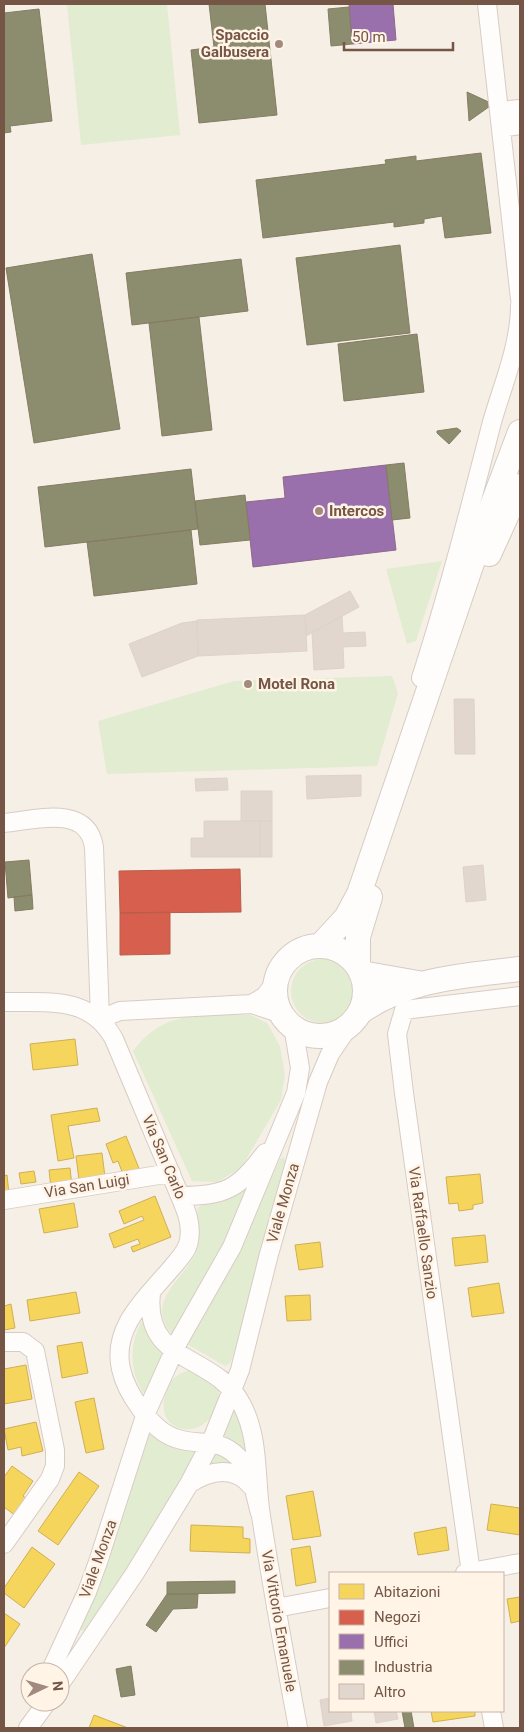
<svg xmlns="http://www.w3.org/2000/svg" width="524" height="1732" viewBox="0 0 524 1732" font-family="Roboto,sans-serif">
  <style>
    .green { fill: #e2ecd0 }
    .homes { fill: #f6d55c; stroke: #cfaf55 }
    .shops { fill: #d6604d; stroke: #b95d4b }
    .offices { fill: #9970ab; stroke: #8e688d }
    .industry { fill: #8c8c6e; stroke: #857c62 }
    .building { fill: #e2d7ce; stroke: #dfd2c8 }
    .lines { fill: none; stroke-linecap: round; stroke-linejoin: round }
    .street-casing { stroke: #d7ccc4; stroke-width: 20 }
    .secondary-casing { stroke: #d6cbc3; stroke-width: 26 }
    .street { stroke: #fefdfb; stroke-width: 18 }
    .secondary { stroke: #fefdfb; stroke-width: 24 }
    .poi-dot { fill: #a28b7e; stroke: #fff4e6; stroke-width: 2 }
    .labels { text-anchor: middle; stroke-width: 5; stroke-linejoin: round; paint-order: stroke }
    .poi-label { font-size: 15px; font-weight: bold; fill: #745546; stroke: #fff4e6; text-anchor: start }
    .street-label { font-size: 15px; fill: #745546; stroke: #fff4e6 }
  </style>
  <rect width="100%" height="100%" fill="#f6efe6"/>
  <path class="green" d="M67,4H167L180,135L81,145Z
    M442,561L416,641L407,644L386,569Z
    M392,676L398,693L377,766L107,774L98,721L234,681Z
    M291 991a32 32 0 1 1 64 0a32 32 0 1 1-64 0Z
    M251,1015L267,1023L280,1046L285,1075L281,1100L241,1168L217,1182L192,1181L133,1051C165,1008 203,1016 251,1015Z
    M284,1157L286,1163L234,1353L230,1363L225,1366L187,1344L232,1264L280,1159Z
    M243,1190L246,1192L232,1229L174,1336C141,1302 185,1280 197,1250C202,1236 195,1221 198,1208L202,1204L235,1196Z
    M145,1316L166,1349L144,1394C128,1369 129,1340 145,1316Z
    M192,1370L199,1371L219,1389C219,1447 145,1439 168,1387C172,1377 182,1371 192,1370Z
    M234,1412H237L246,1436L248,1453L245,1454L223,1437Z
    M151,1430L199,1447L195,1462L89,1632L78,1629L103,1577Z
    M216,1451L235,1463L209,1467Z"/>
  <path class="homes" d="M75,1039L78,1065L33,1070L30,1044Z
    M97,1108L100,1121L68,1126L74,1158L58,1161L51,1115Z
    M126,1136L140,1171L124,1177L118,1161L113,1163L106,1144Z
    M102,1153L105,1177L79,1180L76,1156Z
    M70,1168L72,1186L51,1188L49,1170Z
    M34,1171L36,1182L21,1184L19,1173Z
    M480,1174L483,1203L473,1205V1209L459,1211L458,1203L449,1204L446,1177Z
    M7,1175L9,1194L4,1195V1176Z
    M155,1196L171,1237L133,1252L131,1247L140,1244L138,1239L114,1248L109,1234L144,1220L142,1216L124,1224L119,1211Z
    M74,1203L78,1227L44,1233L39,1209Z
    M485,1235L488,1262L455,1266L452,1238Z
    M320,1242L323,1267L299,1270L295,1245Z
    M499,1283L504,1313L472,1317L468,1288Z
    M76,1292L80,1313L30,1321L27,1300Z
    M310,1295L311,1320L287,1321L285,1296Z
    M11,1304L15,1328L4,1330V1306Z
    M82,1342L88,1373L62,1378L57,1346Z
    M26,1365L32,1399L4,1404V1369Z
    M94,1398L104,1449L86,1453L75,1402Z
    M36,1422L43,1451L22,1456L21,1447L8,1450L4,1429Z
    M12,1466L33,1481L23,1496L27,1499L16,1516L4,1507V1477Z
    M79,1472L99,1486L58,1545L38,1531Z
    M313,1491L321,1536L293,1540L286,1496Z
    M491,1504L520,1508V1535L487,1530Z
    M191,1525L243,1527V1538L250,1539V1553L190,1551Z
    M446,1527L449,1550L418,1555L414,1533Z
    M310,1546L316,1582L296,1586L291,1549Z
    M32,1547L55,1564L24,1608L4,1593V1588Z
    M520,1597V1621L511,1623L507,1599Z
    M4,1613L20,1624L4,1648Z
    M431,1711H475V1716L433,1722Z
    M94,1715L128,1728H89Z"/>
  <path class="shops" d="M240,869L241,912L120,913L119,871Z
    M170,912V954L120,955V913Z"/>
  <path class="offices" d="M349,4H393L396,40L352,44Z
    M386,465L396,550L253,567L246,502L285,498L283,477Z"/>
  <path class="industry" d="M209,4H265L277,115L199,123L191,50L214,47Z
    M349,7L352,44L331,46L328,9Z
    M39,9L52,121L10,126L11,132L4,133V13Z
    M467,92L493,104L469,121Z
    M481,153L491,233L445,238L442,216L424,219V223L394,227V222L263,238L256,180L386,164L385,160L416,156V161Z
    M400,245L410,333L307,345L296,258Z
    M92,254L120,429L34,443L6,268Z
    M241,259L248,311L132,325L126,273Z
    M199,317L212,430L162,436L149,323Z
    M417,334L424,392L344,401L338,344Z
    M457,428L461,431L449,444L437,433V431Z
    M404,463L410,518L392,520L386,465Z
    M191,469L198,529L45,547L38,487Z
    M245,495L250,540L200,545L195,501Z
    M191,530L197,584L94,596L87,542Z
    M29,860L32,895L8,898L5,862Z
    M32,895L33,909L15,911L14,897Z
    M235,1581V1593L167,1594V1582Z
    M167,1594H198L197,1608L173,1609L156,1632L146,1625Z
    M131,1666L135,1695L121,1697L116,1669Z
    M402,1711H411L414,1728H405Z"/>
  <path class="building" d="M350,591L359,607L306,636L305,615Z
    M305,615L307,651L198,656L197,620Z
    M342,616L343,633L365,632L366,646L343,647L344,668L314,670L312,632Z
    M197,621L198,656L142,677L129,644L182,623Z
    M454,699H474L475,754H455Z
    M361,775V796L307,799L306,776Z
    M227,778L228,790L196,791L195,779Z
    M241,791H272V821H241Z
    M204,821H260V857H191V838H204Z
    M260,821H272V857H260Z
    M483,865L486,900L466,902L463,867Z
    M330,1698V1711H351L352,1721L324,1726L320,1700Z
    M374,1711H396L398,1719L376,1723Z"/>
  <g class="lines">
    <g class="street-casing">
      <path id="street" d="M487,4L520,299
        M499,111L520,109
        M501,128L520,125
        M421,678C448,594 470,508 492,422C503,384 520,345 520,305
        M4,823C35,820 87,804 94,847L100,1019
        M4,1002C47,1003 90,995 114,1039L180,1196C186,1210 192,1224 189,1240C188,1250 180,1258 174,1265C150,1295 111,1325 121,1369C126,1392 151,1430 175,1438C199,1447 217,1436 238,1457C252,1472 255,1495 260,1513
        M252,1004L265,996L277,980
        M100,1019L120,1011L252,1004L282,1014
        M180,1196C225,1196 239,1189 265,1153
        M4,1200L171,1173
        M151,1293C143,1366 215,1352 242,1405C260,1440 255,1479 261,1516C272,1587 285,1658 298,1728
        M4,1342H23L35,1351L55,1450V1466L50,1479L4,1544
        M189,1484C210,1470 235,1465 252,1487
        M465,1573L520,1563
        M471,1573L404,1093L397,1034L404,1010L520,996
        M276,1608L330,1598
        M50,1672L87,1592L98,1562L146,1413L178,1342L232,1247L296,1093L300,1068L293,1026
        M60,1684L135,1573L189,1484L211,1442L240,1370L269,1254L318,1082L330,1054L351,1023
        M491,1711L494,1728
        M28,1728L47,1702"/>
    </g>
    <g class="secondary-casing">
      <path id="secondary" d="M489,554L520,486
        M320,946L346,918L359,894L487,519L520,432
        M275 991a45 45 0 1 1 90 0a45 45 0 1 1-90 0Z
        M358,966V937L370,897
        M361,973L418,983
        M359,1013C407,978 463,976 520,969"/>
    </g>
    <use href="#street" class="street"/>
    <use href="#secondary" class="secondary"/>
  </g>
  <g class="poi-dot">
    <circle cx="279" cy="44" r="5"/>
    <circle cx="319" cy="511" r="5"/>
    <circle cx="248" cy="684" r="5"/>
  </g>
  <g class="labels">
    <g class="poi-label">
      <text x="269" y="40" text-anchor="end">Spaccio<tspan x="269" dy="17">Galbusera</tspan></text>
      <text x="329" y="516">Intercos</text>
      <text x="258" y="689">Motel Rona</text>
    </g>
    <g class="street-label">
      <text transform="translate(164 1157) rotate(67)" y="5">Via San Carlo</text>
      <text transform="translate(87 1186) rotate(-9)" y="5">Via San Luigi</text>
      <text transform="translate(283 1203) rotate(-74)" y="5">Viale Monza</text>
      <text transform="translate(423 1233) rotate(82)" y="5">Via Raffaello Sanzio</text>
      <text transform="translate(98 1559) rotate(-70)" y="5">Viale Monza</text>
      <text transform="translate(279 1621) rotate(80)" y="5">Via Vittorio Emanuele</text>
    </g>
  </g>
  <rect width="524" height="1732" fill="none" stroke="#745546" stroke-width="10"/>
  <rect x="329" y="1572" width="175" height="140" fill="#fff4e6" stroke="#c7b4a6"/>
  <rect x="339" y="1584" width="25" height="15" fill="#f6d55c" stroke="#c7b4a6"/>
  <text x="374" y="1597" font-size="15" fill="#745546">Abitazioni</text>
  <rect x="339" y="1610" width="25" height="15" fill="#d6604d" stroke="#c7b4a6"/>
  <text x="374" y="1622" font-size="15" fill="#745546">Negozi</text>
  <rect x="339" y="1634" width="25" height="15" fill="#9970ab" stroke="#c7b4a6"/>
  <text x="374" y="1647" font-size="15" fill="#745546">Uffici</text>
  <rect x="339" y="1660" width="25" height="15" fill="#8c8c6e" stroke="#c7b4a6"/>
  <text x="374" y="1672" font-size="15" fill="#745546">Industria</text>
  <rect x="339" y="1684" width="25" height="15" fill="#e2d7ce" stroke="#c7b4a6"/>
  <text x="374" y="1697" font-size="15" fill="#745546">Altro</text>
  <g transform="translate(45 1687) rotate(85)"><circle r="24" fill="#fff4e6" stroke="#c7b4a6"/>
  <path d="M0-4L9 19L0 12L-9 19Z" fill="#a28b7e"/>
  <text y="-8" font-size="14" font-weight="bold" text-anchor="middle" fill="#745546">N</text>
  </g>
  <path d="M344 42v8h109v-8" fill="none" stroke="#745546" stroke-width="2.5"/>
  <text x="352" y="42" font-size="15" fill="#745546" stroke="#fff4e6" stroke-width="4" paint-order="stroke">50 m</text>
</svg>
